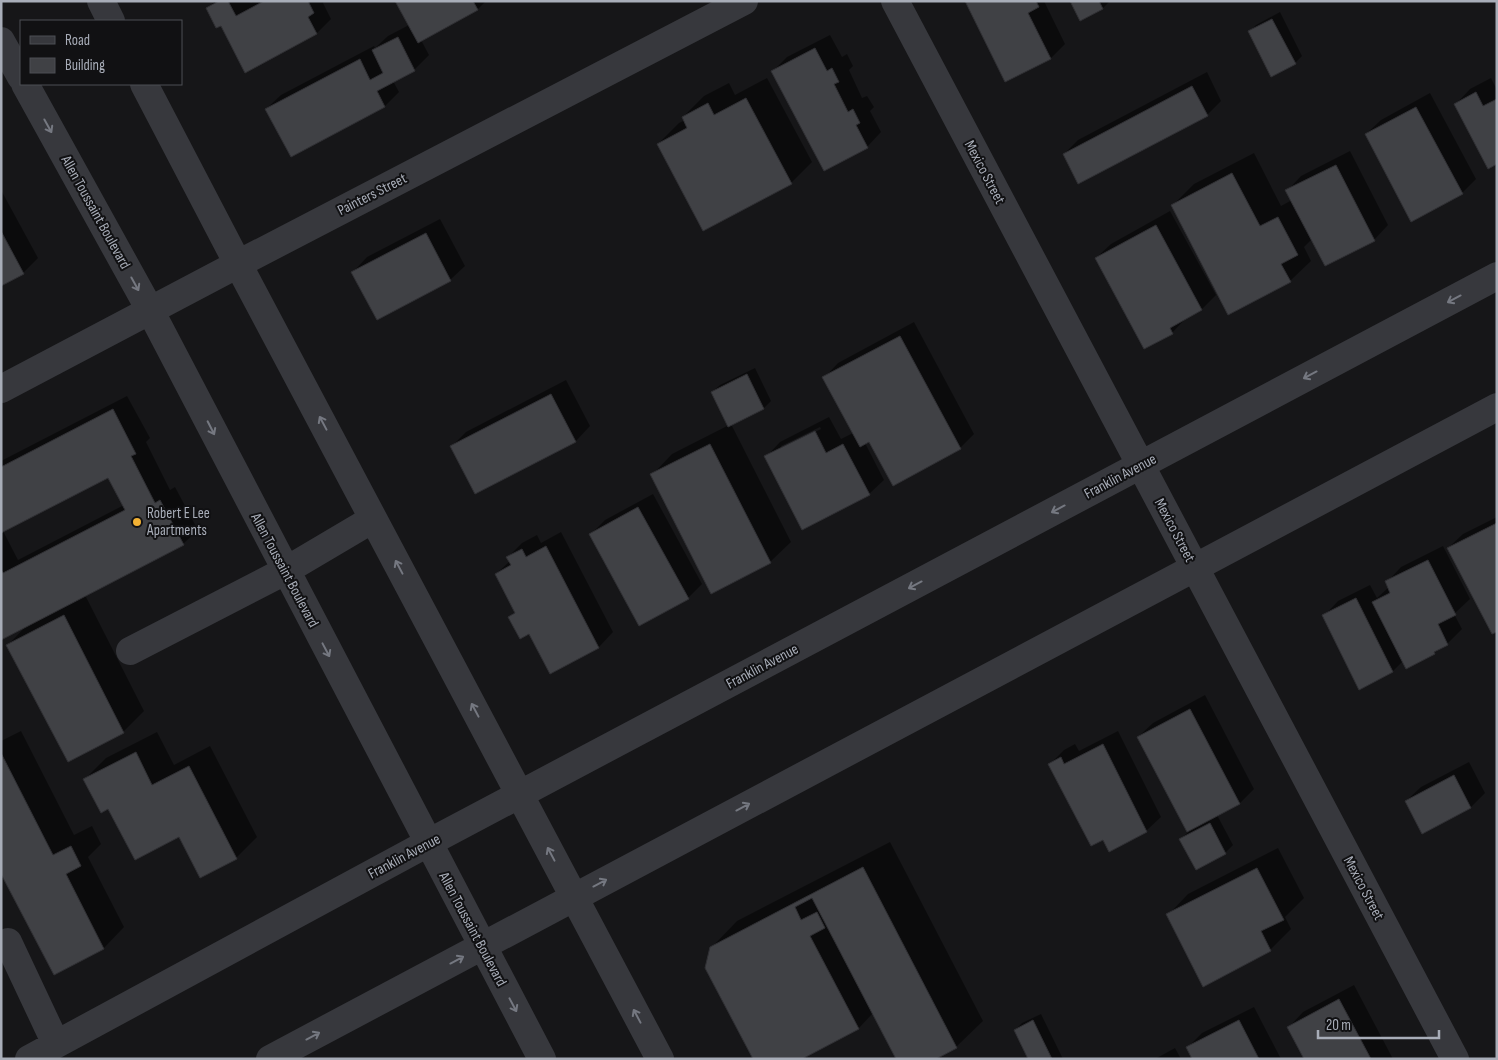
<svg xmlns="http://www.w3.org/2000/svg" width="1498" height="1060" viewBox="0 0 1498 1060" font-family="'Sofia Sans Condensed',sans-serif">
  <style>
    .shadow { fill: #0007; fill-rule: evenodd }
    .building { fill: #404145; stroke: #303034 }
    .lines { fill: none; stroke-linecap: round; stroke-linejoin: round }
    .minor { stroke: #37383d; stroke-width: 28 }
    .oneway { stroke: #757881 }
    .poi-dot { fill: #f2b134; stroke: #111113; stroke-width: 2 }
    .labels { text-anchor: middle; stroke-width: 4; stroke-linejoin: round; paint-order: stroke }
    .street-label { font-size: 15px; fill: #a8adb8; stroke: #111113 }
    .poi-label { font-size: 15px; fill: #a8adb8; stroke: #111113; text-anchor: start }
  </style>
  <rect width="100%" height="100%" fill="#161618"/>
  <path class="shadow" d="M215,1H250L251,3L253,1H324L323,3L331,19L317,33L245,71L221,25L208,8Z
    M396,1H486L478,9L421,40L429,55L414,70L393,81L399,92L385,106L266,109L281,95L374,46L375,48L388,36L409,25Z
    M966,1H1044L1065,44L1051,58L1006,80Z
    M1071,1H1110L1103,8Z
    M1280,12L1302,56L1295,63L1249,32L1256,25Z
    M830,35L842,57L847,54L853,66L849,70L862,98L867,96L874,107L870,111L881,132L867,147L773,71L787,57Z
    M1207,72L1221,101L1207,115L1064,154L1078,140Z
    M767,78L812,162L791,183L658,144L679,123L685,120L683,117L704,96L729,83L735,95Z
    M1491,78L1497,90V163L1456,104L1470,89Z
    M1430,93L1476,179L1462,193L1366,134L1381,120Z
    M1350,151L1388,225L1374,240L1312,239L1304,247L1311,261L1290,281L1173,205L1194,184L1254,153L1281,206L1292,200L1287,191L1301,176Z
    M1,190L38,258L23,273L1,284Z
    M1170,211L1216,295L1202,309L1186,318L1172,333L1096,258L1111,244Z
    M440,219L465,266L450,280L353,272L367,257Z
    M914,322L974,434L960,448L870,441L865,443L884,480L869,494L766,457L780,442L829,417L841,439L853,433L824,378L838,363ZM820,427L821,429L781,449V446Z
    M755,368L771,401L764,408L731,424L791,542L770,562L652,475L672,454L729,425L712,392L720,385Z
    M566,380L590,426L576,441L475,493L451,447L466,432Z
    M127,396L150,438L146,442L170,490L175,487L198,530L183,544L85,595L144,711L123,732L68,760L8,645L27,625L1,638V461ZM109,476L124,505L18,560L3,531Z
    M653,494L702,584L688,598L591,534L605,520Z
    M1497,517V630L1448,548L1463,534Z
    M561,532L613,632L599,647L550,672L530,633L510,617L516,611L496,574L510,561L508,557L522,543L537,535L541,543Z
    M1443,546L1470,599L1454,614L1462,629L1447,644L1434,653L1403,661L1393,671L1324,616L1338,601L1370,585L1377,598L1389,587L1387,582L1401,567Z
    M1205,695L1254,789L1240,803L1217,815L1233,845L1226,852L1196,868L1181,839L1188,832L1138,737L1153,723Z
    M21,731L74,835L92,826L101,844L88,857L124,927L104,948L54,974L1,871V741Z
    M1118,731L1161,817L1146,831L1103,838L1050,764L1064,750L1075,744L1079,751Z
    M157,732L174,765L210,746L257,837L236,858L200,876L179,836L109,807L85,779L106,758Z
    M1469,762L1485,793L1471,807L1423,832L1406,801L1421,787Z
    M890,842L983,1021L956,1047L934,1059L873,1013L859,1028L799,1059L711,948L737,921Z
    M1278,848L1304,898L1285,917L1291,929L1270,950L1168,915L1188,894Z
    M1354,985L1393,1059H1306L1289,1027L1303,1012Z
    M1254,1007L1281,1059H1193L1188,1047L1202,1033Z
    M1041,1014L1063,1059H1029L1015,1030L1022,1023Z
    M1175,1048L1181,1059H1155Z"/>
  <path class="building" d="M219,1H228L236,16L264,1H308L314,13L308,17L317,34L245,73L221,26L216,28L206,8Z
    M395,1H473L478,10L418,43Z
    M965,1H1036L1039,7L1028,13L1051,59L1005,82Z
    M1070,1H1099L1103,9L1080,21Z
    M1272,19L1296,64L1271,77L1248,31Z
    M398,37L415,71L377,91L385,107L291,157L265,109L360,59L370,80L383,73L372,50Z
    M815,48L827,71L832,68L839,82L834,84L848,112L853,109L860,123L856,125L868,148L824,171L771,71Z
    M1192,86L1208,116L1078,184L1063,154Z
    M1476,92L1483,106L1497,99V164L1488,169L1454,104Z
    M746,98L792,184L703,231L657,144L687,128L682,117L708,103L714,115Z
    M1416,107L1463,194L1411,222L1365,134Z
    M1336,165L1375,241L1325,266L1285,190Z
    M1232,173L1260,226L1278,217L1298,255L1281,264L1291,282L1228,315L1171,205Z
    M1156,225L1202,310L1170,328L1173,334L1144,349L1095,258Z
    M1,231L24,274L1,286Z
    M426,233L451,281L377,320L351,272Z
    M900,336L961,449L893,486L869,442L860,447L822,377Z
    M747,374L764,409L728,427L711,392Z
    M551,394L576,442L475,494L450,446Z
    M113,409L136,454L131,456L155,503L160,500L184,545L1,640V570L3,573L125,510L108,478L1,533V467Z
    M815,431L826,453L843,444L870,495L802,530L764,456Z
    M710,444L771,563L711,594L650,474Z
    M638,507L689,599L639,626L589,534Z
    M1497,523V632L1492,634L1447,548Z
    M546,546L599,648L550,674L529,634L520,639L508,617L515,613L495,574L511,565L506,557L522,549L526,557Z
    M1428,560L1456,615L1438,624L1448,645L1434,652L1435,654L1406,669L1372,602L1390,593L1385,581Z
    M1356,598L1393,672L1359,690L1322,615Z
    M64,615L124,733L68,762L6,645Z
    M1190,709L1240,804L1187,832L1137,737Z
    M1103,744L1147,832L1109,852L1103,840L1091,846L1048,764L1061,757L1064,764Z
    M136,752L152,785L189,766L237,859L200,878L179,837L135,860L108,809L101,813L83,779Z
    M1,753L53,855L71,846L81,866L66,874L104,949L54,975L1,874Z
    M1454,775L1471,808L1422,834L1405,801Z
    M1210,823L1226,854L1196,870L1179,839Z
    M863,867L957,1048L936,1059H896L812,898L795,907L801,920L817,912L825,928L810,936L859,1029L802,1059H753L705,968L710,947Z
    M1257,868L1284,920L1261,931L1271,951L1203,987L1166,914Z
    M1339,999L1371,1059H1304L1287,1027Z
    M1033,1020L1052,1059H1028L1014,1030Z
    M1239,1020L1259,1059H1192L1186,1047Z"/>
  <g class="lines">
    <path class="minor" d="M101,1L111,21
      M895,1L1455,1059
      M1,41L21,77
      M25,84L150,310L542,1059
      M144,84L238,264L660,1059
      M1,389L238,264L744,1
      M130,651L285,571L373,519
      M1,946L8,942L56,1044
      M29,1059L428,843L1497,276
      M270,1059L1497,407"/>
  </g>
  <defs><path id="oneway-shaft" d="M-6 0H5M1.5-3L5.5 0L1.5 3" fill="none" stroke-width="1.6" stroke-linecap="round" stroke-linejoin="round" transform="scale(1.25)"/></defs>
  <g class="oneway">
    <use href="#oneway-shaft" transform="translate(48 126) rotate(61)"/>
    <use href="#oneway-shaft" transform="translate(135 284) rotate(61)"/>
    <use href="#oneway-shaft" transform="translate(1454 299) rotate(152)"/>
    <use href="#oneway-shaft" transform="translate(1310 375) rotate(152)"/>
    <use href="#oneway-shaft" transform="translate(323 423) rotate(-118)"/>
    <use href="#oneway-shaft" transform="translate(211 428) rotate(63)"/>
    <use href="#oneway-shaft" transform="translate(1058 509) rotate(152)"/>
    <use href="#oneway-shaft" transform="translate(399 567) rotate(-118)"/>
    <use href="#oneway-shaft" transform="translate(915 585) rotate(152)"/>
    <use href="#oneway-shaft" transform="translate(326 650) rotate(62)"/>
    <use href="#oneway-shaft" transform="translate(475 710) rotate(-118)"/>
    <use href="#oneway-shaft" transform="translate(743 807) rotate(-28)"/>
    <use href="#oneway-shaft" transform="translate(551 854) rotate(-118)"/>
    <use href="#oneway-shaft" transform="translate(600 883) rotate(-28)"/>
    <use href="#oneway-shaft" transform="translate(457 960) rotate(-28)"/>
    <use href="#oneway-shaft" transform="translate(513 1005) rotate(62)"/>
    <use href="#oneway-shaft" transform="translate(637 1016) rotate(-118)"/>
    <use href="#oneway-shaft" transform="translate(313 1036) rotate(-28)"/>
  </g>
  <circle class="poi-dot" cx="137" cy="522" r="5"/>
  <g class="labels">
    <g class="street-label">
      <text transform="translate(985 172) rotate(62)" y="5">Mexico Street</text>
      <text transform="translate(372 194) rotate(-27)" y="5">Painters Street</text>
      <text transform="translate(96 212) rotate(61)" y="5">Allen Toussaint Boulevard</text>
      <text transform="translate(1120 476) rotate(-28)" y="5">Franklin Avenue</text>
      <text transform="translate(1175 530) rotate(62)" y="5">Mexico Street</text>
      <text transform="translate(285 570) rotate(62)" y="5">Allen Toussaint Boulevard</text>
      <text transform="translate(762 666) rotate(-28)" y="5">Franklin Avenue</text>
      <text transform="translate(404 856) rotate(-28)" y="5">Franklin Avenue</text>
      <text transform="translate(1364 888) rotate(62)" y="5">Mexico Street</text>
      <text transform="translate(473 929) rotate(62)" y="5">Allen Toussaint Boulevard</text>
    </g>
    <g class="poi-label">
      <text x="147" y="518">Robert E Lee<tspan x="147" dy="17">Apartments</tspan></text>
    </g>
  </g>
  <rect width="1498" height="1060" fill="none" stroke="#a8adb8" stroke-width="5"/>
  <rect x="20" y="20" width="162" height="65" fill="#111113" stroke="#4d4f55"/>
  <rect x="30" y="36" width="25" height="8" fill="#37383d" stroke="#4d4f55"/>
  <text x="65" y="45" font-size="15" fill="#a8adb8">Road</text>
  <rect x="30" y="58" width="25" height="15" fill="#404145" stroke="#4d4f55"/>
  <text x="65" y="70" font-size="15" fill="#a8adb8">Building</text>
  <path d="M1318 1030v8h121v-8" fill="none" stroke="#a8adb8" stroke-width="2.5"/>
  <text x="1326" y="1030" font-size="15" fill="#a8adb8" stroke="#111113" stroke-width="4" paint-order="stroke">20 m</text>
</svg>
